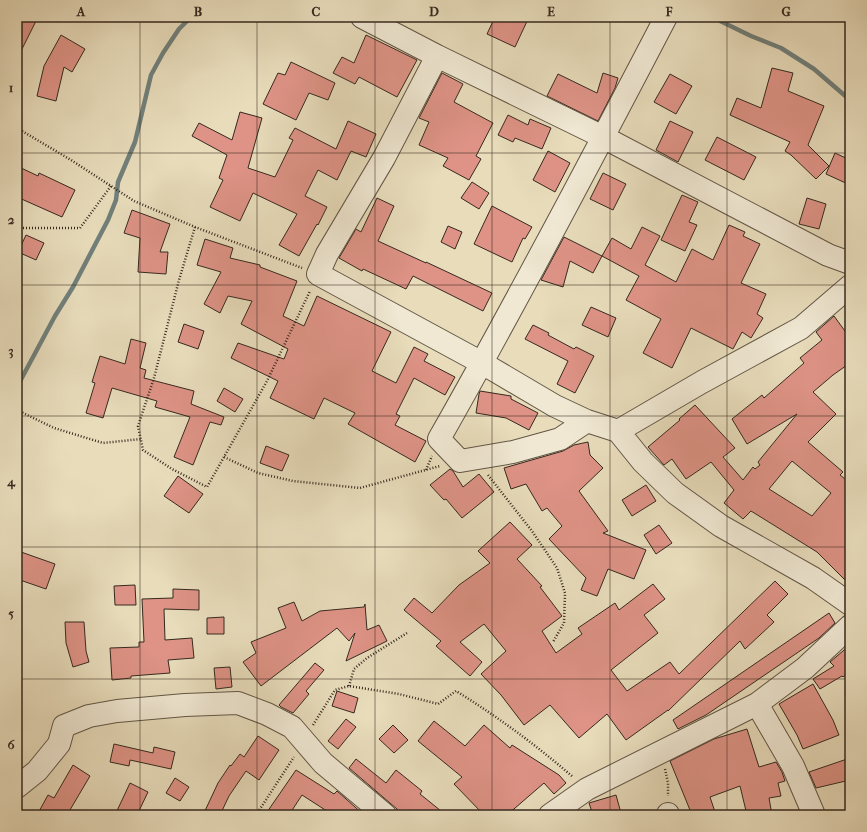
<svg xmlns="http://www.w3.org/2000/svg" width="867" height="832" viewBox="0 0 867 832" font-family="'IM FELL French Canon',serif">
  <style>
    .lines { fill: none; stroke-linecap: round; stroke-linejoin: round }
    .stream { stroke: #71807b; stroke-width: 4.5 }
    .building { fill: #de9386; stroke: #36291f; fill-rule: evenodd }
    .minor-casing { stroke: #625646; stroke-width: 24 }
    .path { stroke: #36291f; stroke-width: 2.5; stroke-dasharray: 1 2; stroke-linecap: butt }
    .minor { stroke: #f0e8d3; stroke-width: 22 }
    .grid { fill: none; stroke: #36291f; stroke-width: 1; stroke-opacity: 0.55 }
    .neatline { fill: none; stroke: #36291f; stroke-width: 1.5 }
    .grid-label { font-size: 13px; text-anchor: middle; font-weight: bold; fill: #36291f }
  </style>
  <rect width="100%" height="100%" fill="#e8dcbb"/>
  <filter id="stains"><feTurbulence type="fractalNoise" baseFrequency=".005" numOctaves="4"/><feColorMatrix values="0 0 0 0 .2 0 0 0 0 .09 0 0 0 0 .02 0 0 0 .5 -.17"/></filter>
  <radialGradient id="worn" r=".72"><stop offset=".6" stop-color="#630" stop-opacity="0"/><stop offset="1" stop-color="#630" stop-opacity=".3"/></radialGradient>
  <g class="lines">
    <path class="stream" d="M712,17L751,36L781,48L814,69L850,100
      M17,387L55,316L73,287L108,220L116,200L118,182L135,142L151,75L163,53L179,29L191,17"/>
  </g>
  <path class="building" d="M17,17H27L36,21L17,59Z
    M495,17H529L515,47L487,34Z
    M61,35L85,49L72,72L64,67L56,101L37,96L44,66Z
    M366,35L417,60L397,97L359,77L355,84L333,73L342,57L354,63Z
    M291,62L335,83L328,100L309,93L296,120L263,104L278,73L285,75Z
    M772,68L793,73L788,91L824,106L808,145L829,166L816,179L791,155L785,151L790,142L730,115L737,98L761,108Z
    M442,73L463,84L454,102L493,123L476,156L481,159L469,180L443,166L448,158L419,145L429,122L419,118Z
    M603,73L618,78L615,88L598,121L547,96L558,74L597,93Z
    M670,74L692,86L676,114L654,102Z
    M240,112L262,118L248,168L275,177L293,140L289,138L295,128L336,149L348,121L376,134L366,157L351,151L337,180L318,170L305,196L327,207L318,225L317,224L299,256L279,245L297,214L253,193L240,221L210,207L223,180L219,178L227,155L192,136L199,123L232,140Z
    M508,115L528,125L530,119L551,128L542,149L515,138L513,142L498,135Z
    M670,121L693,132L678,162L656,150Z
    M717,137L756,157L744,180L705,160Z
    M548,151L570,163L555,192L533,180Z
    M835,153L850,160V185L826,174Z
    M17,166L38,176L39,173L75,190L62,217L17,197Z
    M603,173L626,184L613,210L590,199Z
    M472,182L489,193L479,209L461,198Z
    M682,195L698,202L689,222L697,225L685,251L661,240Z
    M377,198L394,206L378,241L426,263V262L492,293L483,311L413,276L406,289L363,269L362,271L339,258L356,229L361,232Z
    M807,198L826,204L819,229L799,224Z
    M492,206L532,227L525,239L523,238L512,262L474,244Z
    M132,210L170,224L160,252H168L166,274L138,272L140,238L124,233Z
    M729,225L745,232L743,236L760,244L741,283L766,294L757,314L763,318L751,338L742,332L733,349L691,328L672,368L643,353L661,319L626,300L639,276L602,256L612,238L631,249L642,227L660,236L645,265L676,282L692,249L713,260Z
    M448,226L462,232L455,249L441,242Z
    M26,235L44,243L36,260L18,252Z
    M564,237L602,256L593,273L570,261L563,287L541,280Z
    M205,239L233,248L230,258L260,265V267L297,281L283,316L304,326L317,296L391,332L372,371L396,383L414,347L428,354L424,361L455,377L445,395L414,378L396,414L400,416L395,425L426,441L415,462L348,424L355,413L324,398L314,419L270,398L278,381L231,358L238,343L284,359L288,349L241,324L252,301L228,296L220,313L204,304L221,272L197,265Z
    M591,307L616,318L608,337L582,325Z
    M834,316L850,338V363L833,375L813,392L836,414L808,442L843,472L840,475L850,483V585L817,552L751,511L743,519L724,503L734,490L711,462L686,479L672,459L664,465L648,447L680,420L679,419L695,405L735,448L723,457L743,480L753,467L755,469L760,465L758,462L797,414L747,444L732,419L762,395L764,398L804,363L800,358L822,340L816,332ZM792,461L831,493L812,516L769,489Z
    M184,324L204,331L198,349L178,342Z
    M533,325L549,333L548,335L574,349L576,347L594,356L575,393L557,384L568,361L525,339Z
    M131,339L146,343L140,368L146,370L144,378L194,391L191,404L224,417L221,425L210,422L193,465L174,457L190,417L155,407L157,401L112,388L103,418L86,413L95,383L92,382L100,356L125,364Z
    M224,388L243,399L235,412L217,401Z
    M480,391L511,396V399L538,413L529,430L506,418L476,413L479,394Z
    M588,442L590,455L603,468L579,491L608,531L603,533L646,550L634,579L608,569L597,596L581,590L586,578L549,539L562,526L547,508L542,511L526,484L511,489L504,468L563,451L574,445Z
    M266,446L289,455L282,471L260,463Z
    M450,469L453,471L463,487L479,474L494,492L462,518L446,499L444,500L430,485Z
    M178,476L203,494L189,513L164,496Z
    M646,485L656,501L632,516L622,500Z
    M510,522L532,545L517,559L542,586L540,587L562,616L542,631L556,653L582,634L578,628L615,603L619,610L653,584L665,599L644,615L658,633L611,670L627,691L670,662L679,674L775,581L788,594L767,615L774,622L745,649L740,641L668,711V710L626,740L607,714L579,738L550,705L524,725L501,695L481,674L506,651L484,624L460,642L482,662L470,676L436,646L441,641L404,610L414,598L432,613L459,585L490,563L478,551Z
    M659,525L672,543L656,554L644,535Z
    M21,552L55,564L46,589L17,579V563Z
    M135,585L136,605H115L114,586Z
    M173,589L199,590V610L164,609L165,640L192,638L194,658L168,660L170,673L131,676V678L112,680L110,648L139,647V642H144L142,599L173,598Z
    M294,602L302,621L320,611L364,607L365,604L367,630L379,625L387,641L346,661L355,633L349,641L337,628L261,686L243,662L256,653L251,642L286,628L278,608Z
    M829,613L835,623L819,638L706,715L678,729L673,720Z
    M224,617V634H207V618Z
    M65,622H84L86,651L89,662L73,667L66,643Z
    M850,645V671L843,677L842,676L820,689L813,679L834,666L830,662Z
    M315,663L324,670L306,691L309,694L293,713L281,707L279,705Z
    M230,667L232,687L216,689L214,668Z
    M813,684L833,720L839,735L803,749L797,735L779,704Z
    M337,691L358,698L354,713L332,706Z
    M346,719L356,727L338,749L328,741Z
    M434,721L465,746L484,725L510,748L512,745L559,775L566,783L554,794L544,783L507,815H484L454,784L462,777L418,741Z
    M393,725L408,740L394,753L379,739Z
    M747,729L759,767L776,762L782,772L785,781L778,783L781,796L769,798L772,815H747L740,786L710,797L716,815H692L670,761L714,739Z
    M258,736L279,750L259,780L246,771L229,796L220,815H203L218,783L230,765L231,766L240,754L244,757Z
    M114,744L153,753L154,747L175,752L171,769L130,760L129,766L110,762Z
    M850,758V780L816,788L809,772Z
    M356,759L386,783L396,770L422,791L420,794L446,815H404L349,768Z
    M73,765L90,776L67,815H37L48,795L54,798Z
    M296,770L334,794L337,791L364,815H333L302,795L289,815H265Z
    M175,778L189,787L180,801L166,793Z
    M130,783L148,792L137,815H115Z
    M616,795L621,813L613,815H593L589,803Z"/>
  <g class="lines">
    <g class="minor-casing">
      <path id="minor" d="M362,17L437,56L603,137L828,255L850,263
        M437,56L384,158L327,254L318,274L482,363L555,406L587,421L618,431L643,462L675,493L721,526L813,578L850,604
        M587,421L560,439L513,452L460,461L439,439C518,300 592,159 666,17
        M618,431L702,382L801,328L850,286
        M757,704L793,766L814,815
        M17,787L37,771L59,744L64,726L89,716L117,711L185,705L238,703L267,714L292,727L323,763L385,815
        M550,815L587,789L757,704L805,668L850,626
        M668,815V814"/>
    </g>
    <path class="path" d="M17,128L71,160L134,201L195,227L302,268
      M195,227L179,280L154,378L138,426L143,450L172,469L207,487L267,381L310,291
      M17,228H80L111,186
      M17,410L54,428L103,443L141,439
      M224,457L258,473L293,481L360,488L440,466
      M426,470L432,456
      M488,475L532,531L557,568L565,593L564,623L553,642
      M349,686L354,669L367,658L407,633
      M313,725L335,690L349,686L399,694L438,704L456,691C498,717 536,745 573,777
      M665,769L668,783V796
      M256,815L294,757"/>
    <use href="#minor" class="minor"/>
  </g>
  <path class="grid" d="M140,17V815M257,17V815M375,17V815M492,17V815M610,17V815M727,17V815M17,153H850M17,285H850M17,416H850M17,547H850M17,679H850"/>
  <rect width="867" height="832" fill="none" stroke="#e8dcbb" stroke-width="44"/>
  <rect x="22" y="22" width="823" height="788" class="neatline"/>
  <g class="grid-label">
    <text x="81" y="16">A</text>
    <text x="198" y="16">B</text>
    <text x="316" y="16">C</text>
    <text x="434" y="16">D</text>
    <text x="551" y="16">E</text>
    <text x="669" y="16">F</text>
    <text x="786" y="16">G</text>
    <text x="11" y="92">1</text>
    <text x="11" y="224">2</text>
    <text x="11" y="355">3</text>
    <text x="11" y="486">4</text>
    <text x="11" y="618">5</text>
    <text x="11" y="749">6</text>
  </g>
  <rect width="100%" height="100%" filter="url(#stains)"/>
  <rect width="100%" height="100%" fill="url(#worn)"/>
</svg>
